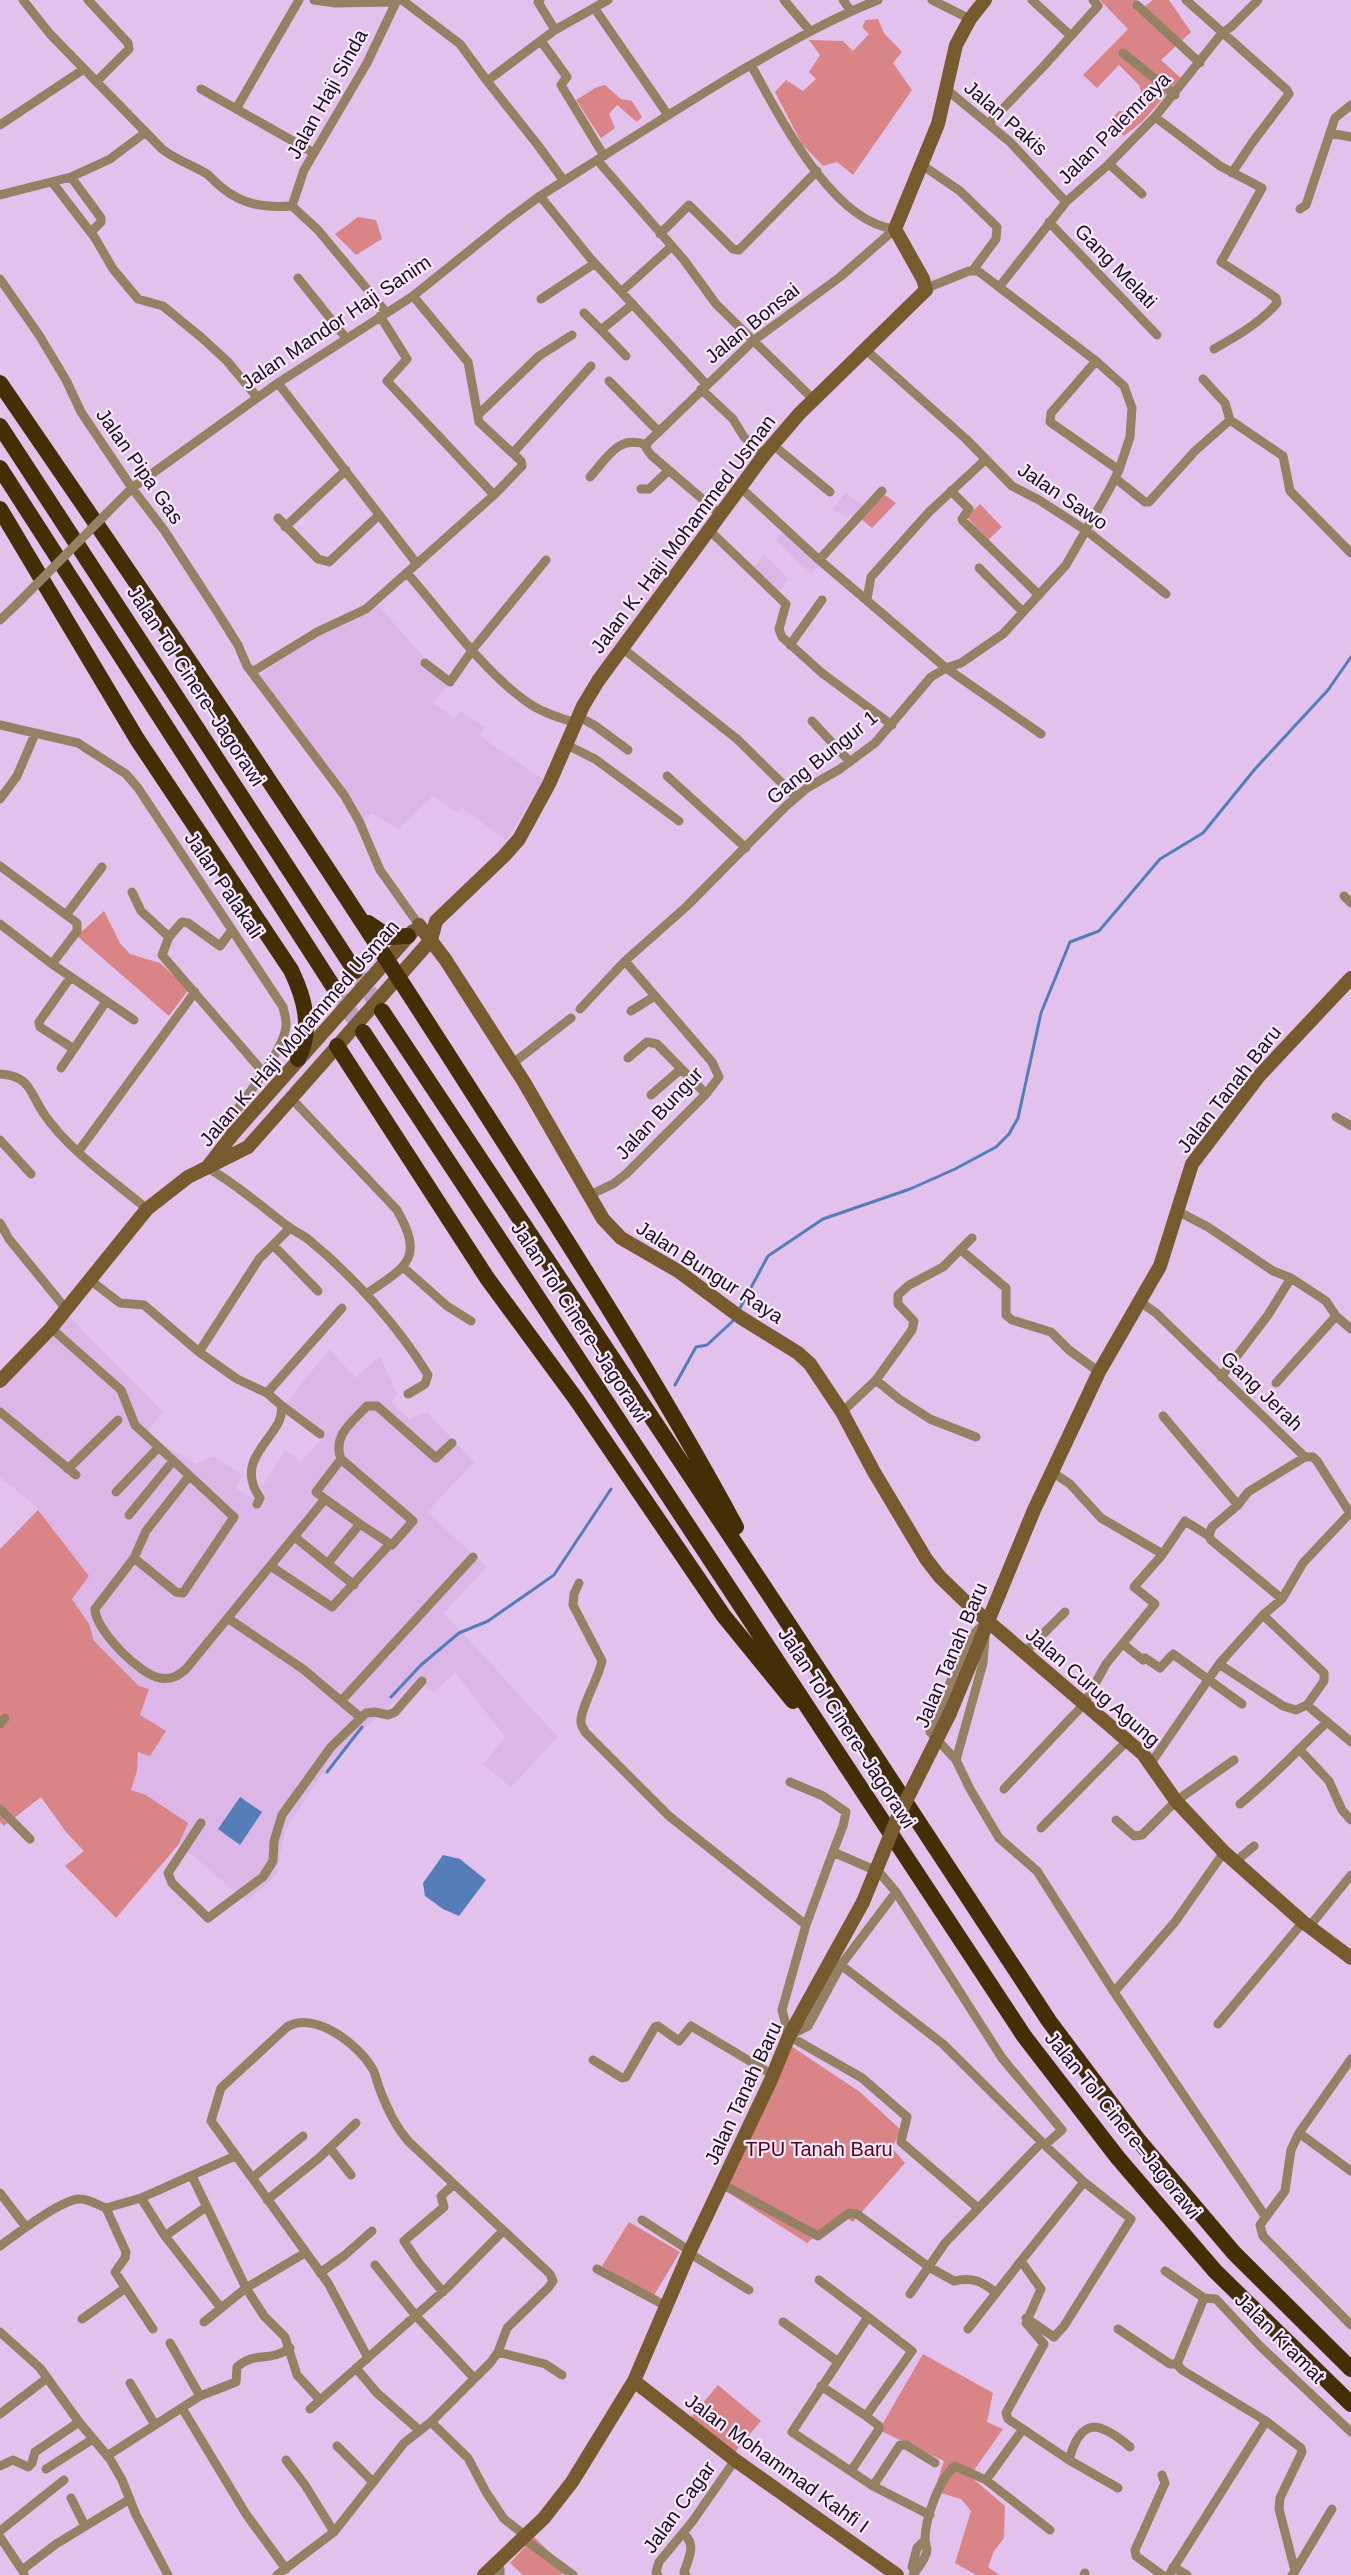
<svg xmlns="http://www.w3.org/2000/svg" width="1351" height="2575" viewBox="0 0 1351 2575" font-family="Helvetica,sans-serif">
  <style>
    .built { fill: #dcb6e7 }
    .green { fill: #d98487 }
    .water { fill: #547db9 }
    .lines { fill: none; stroke-linecap: round; stroke-linejoin: round }
    .stream { stroke: #547db9; stroke-width: 3 }
    .highway-tunnel { stroke: #ba9ec3; stroke-width: 16; stroke-dasharray: 16 8; stroke-linecap: butt }
    .street { stroke: #948164; stroke-width: 9 }
    .secondary { stroke: #775b2f; stroke-width: 14 }
    .highway { stroke: #442e05; stroke-width: 16 }
    .street-bridge { stroke: #948164; stroke-width: 9 }
    .secondary-bridge { stroke: #775b2f; stroke-width: 14 }
    .labels { text-anchor: middle; stroke-width: 4.5; stroke-linejoin: round; paint-order: stroke }
    .street-label { font-size: 20px; fill: #1a0e1d; stroke: #fae9ff }
    .park-label { font-size: 20px; fill: #530515; stroke: #fae9ff }
  </style>
  <rect width="100%" height="100%" fill="#e2c2ec"/>
  <path class="built" d="M845,493L863,506L854,517L850,514L847,518L833,510Z
    M785,530L821,563L811,574L776,540Z
    M764,554L789,579L779,591L754,567Z
    M377,604L448,685L434,703L454,718L460,711L485,727L480,736L544,780L506,840L462,808L457,813L433,796L398,829L372,814L362,819L256,679L317,632L334,626H344Z
    M69,1316L163,1412L146,1434L196,1464L214,1456L242,1475L236,1488L254,1499L285,1450L301,1461L323,1438L283,1407L329,1349L355,1378L380,1356L397,1394L392,1402L409,1419L427,1412L474,1462L427,1512L487,1567L444,1613L558,1737L511,1787L483,1765L505,1737L455,1672L434,1693L417,1680L331,1760L285,1831L277,1874L247,1902L179,1844L187,1823L146,1795L131,1790L137,1771L139,1686L94,1641L88,1624L72,1599L89,1576L35,1505L0,1477V1390Z"/>
  <path class="green" d="M1100,0H1136L1145,6L1153,0H1169L1191,32L1161,60L1181,78L1142,122L1124,136L1109,121L1119,111L1135,112L1144,101L1139,85L1119,65L1097,88L1083,75L1128,29Z
    M878,19L884,33L902,52L893,63L912,90L853,175L837,162L823,166L802,144L775,92L786,80L803,91L816,79L809,72L820,55L809,40L843,41L853,51L869,34L862,27L866,20Z
    M605,85L621,99L632,101L642,117L637,122L617,105L609,114L615,128L601,138L576,100L597,87Z
    M358,217L376,220L382,239L356,255L335,234Z
    M885,495L896,503L872,528L860,518Z
    M980,504L1002,527L988,540L967,517Z
    M104,911L120,943L130,954L160,963L189,989L169,1016L77,936Z
    M38,1510L89,1576L72,1599L89,1624L94,1641L139,1686L149,1689L140,1715L166,1731L150,1756L138,1752L137,1771L131,1790L146,1795L188,1823L179,1844L116,1918L65,1866L84,1851L66,1832L41,1797L4,1826L0,1822V1549Z
    M791,2046L860,2092L901,2130L892,2148L905,2163L853,2222L842,2215L807,2243L724,2190Z
    M629,2222L680,2252L653,2297L602,2266Z
    M923,2354L993,2393L987,2422L1003,2429L970,2476L1005,2506L1004,2538L994,2551L988,2567L999,2575H976L955,2563L971,2511L961,2499L934,2491L944,2461L879,2430Z
    M718,2385L761,2421L730,2458L687,2422Z
    M534,2537L567,2569L561,2575H523L510,2563Z"/>
  <path class="water" d="M240,1797L262,1812L240,1845L218,1829Z
    M443,1855L460,1859L486,1880L459,1916L443,1909L425,1896L423,1883Z"/>
  <g class="lines">
    <path class="stream" d="M739,1310L768,1256L823,1219L910,1189L955,1169L996,1147L1009,1134L1018,1118L1041,1013L1070,942L1099,931L1160,859L1203,833L1255,769L1328,690L1351,657
      M675,1385L696,1347L707,1345L735,1319
      M391,1697L421,1665L459,1633L488,1621L554,1575L611,1489
      M327,1772L362,1727"/>
    <path class="highway-tunnel" d="M355,971L382,1011
      M336,991L363,1032"/>
    <path class="street" d="M23,0L50,34L162,149C176,160 192,165 207,174C212,178 216,183 221,187C243,205 264,208 292,206L318,230L386,312
      M88,0L128,43L129,49L97,81
      M314,0L335,3L396,2
      M402,0L460,44L487,81
      M540,0L538,2L555,30
      M784,0L810,31
      M843,0L850,10
      M932,0L970,19
      M1032,0L1071,36
      M1186,0L1287,90L1289,94L1252,143L1232,173
      M1137,5L1200,63
      M595,9L668,115
      M541,41L567,77L561,85L604,156
      M1123,53L1175,95
      M751,65C779,115 832,223 895,229
      M201,89L314,153
      M946,89L1010,142L1066,202
      M236,109L299,0
      M1155,117L1220,166L1262,188L1221,262L1269,293L1276,298L1277,303C1260,323 1237,336 1214,349
      M989,123L1042,68L1098,6L1093,0
      M0,125L84,69
      M1330,133L1335,118L1351,105
      M598,161L684,260L716,304L813,399
      M1109,164L1142,194
      M922,165L960,191L997,227L996,239L973,270
      M71,177L101,218V222L91,232
      M564,181L537,144L487,81L555,30L608,0
      M52,182L95,238L113,269L138,299L163,306L202,338L227,361L257,397
      M0,195L71,177L110,159L146,132
      M540,196L590,258L706,384
      M292,206L304,170L367,63L397,0
      M1300,209L1306,205L1330,133L1351,137
      M1049,222L1157,335
      M660,234L689,205L733,249L739,250L817,171
      M298,278L346,338
      M0,279L39,335L66,380L81,412L132,488L164,530L218,613L238,645L247,666L344,795L359,821L380,870L419,925
      M1000,286L1066,202L1109,164L1155,117L1222,33L1231,27L1258,0
      M621,292L672,246
      M541,299L594,264
      M584,313L601,330
      M380,316L407,359L387,381L494,495
      M866,350L966,439L1012,486L1039,500L1087,531L1166,594
      M626,356L601,330L633,304
      M1096,361L1051,413L1050,422L1119,470
      M1203,379L1225,403L1230,420L1283,456L1290,491L1351,553
      M609,381L659,432
      M278,383L417,564
      M701,389L733,419L744,437L764,455
      M478,415L539,356L572,335
      M773,445L830,492
      M513,453L591,366
      M590,477C608,457 618,434 647,445
      M1115,478L1145,502H1149L1195,451L1230,420
      M741,488L817,558L946,668L1041,734
      M641,489H649L668,471
      M951,491L969,509L962,519L963,521L1039,595
      M107,513L132,488L278,383L413,296L510,218L540,196C605,155 669,114 735,74C782,47 827,20 878,0
      M721,515L651,455L646,448L647,443L753,341L840,277L895,229
      M278,518L318,559L329,562L379,515
      M285,527L346,470
      M709,530L786,604L779,629L782,637L822,673L892,725
      M819,560L882,491
      M979,568L1023,612
      M407,573C443,614 485,674 530,704C544,713 560,718 576,723
      M867,599L871,577L929,512L986,459
      M0,620L19,602
      M790,645L822,600
      M621,647L737,739L796,797
      M425,663L450,682L473,649L546,560
      M252,672L317,632L366,609L494,495L522,466L521,461L479,422L468,362L413,296
      M579,717L594,725L628,750
      M812,721L850,762
      M0,725L78,743L126,774L138,788L283,1007C284,1013 287,1020 286,1026C284,1051 240,1105 224,1127L233,1134
      M567,745L595,759L679,821
      M667,776L746,848
      M0,799L17,776L35,734
      M0,866L77,923V931L52,964L134,1020
      M132,892L141,911L169,937
      M1344,896L1351,903
      M66,915L102,867
      M0,924L52,964
      M232,930L220,946L188,923L182,922L169,937L162,955L263,1072
      M70,978L39,1022L40,1027L74,1049
      M580,1009L625,961L687,906L786,806L807,788L840,769L875,743L931,677L946,668L961,663L1003,634L1066,565L1109,490L1119,470L1130,437L1132,408L1124,386L1096,361L978,271H969L927,288
      M631,1011L655,996
      M628,1058L647,1042L657,1044L706,1094
      M512,1064L571,1018
      M61,1068L105,1003
      M0,1074C31,1076 29,1092 44,1114C70,1152 113,1180 147,1209
      M651,1095L681,1069
      M291,1098L397,1210C425,1259 406,1267 366,1294
      M1336,1117L1351,1126
      M0,1140L31,1174
      M78,1152L195,992
      M208,1168C236,1184 260,1205 286,1225C293,1231 302,1234 309,1240C353,1276 399,1327 428,1375L425,1384L408,1394
      M590,1195L613,1184L626,1174L706,1094L719,1077L712,1062L625,961
      M1177,1211L1208,1227L1273,1271L1291,1278L1326,1301L1336,1316L1351,1329
      M0,1223L9,1239L66,1309
      M273,1245L318,1291
      M961,1250L1006,1288V1315L1012,1320L1051,1332L1069,1350L1099,1372
      M403,1267L447,1306L471,1321
      M90,1280L120,1303L144,1305L199,1352L237,1379L267,1393L281,1405C288,1435 230,1455 260,1498L257,1504
      M1139,1301L1156,1313L1305,1457H1313L1317,1461L1350,1513
      M51,1328L121,1390L135,1425L234,1517L183,1593L176,1592L134,1558
      M199,1352L259,1259L290,1228
      M1221,1377L1268,1315L1291,1278
      M876,1380L899,1399L930,1419L976,1437
      M1276,1383L1336,1316
      M267,1393L342,1308
      M281,1405L320,1434
      M0,1412L76,1475
      M842,1412L876,1380L912,1330L914,1321L898,1304V1295L909,1285L943,1267L972,1238
      M1163,1416L1238,1505
      M68,1469L118,1420
      M1052,1472L1070,1484L1101,1518L1161,1553
      M189,1476L146,1531L134,1558L95,1609C95,1630 140,1675 160,1678C171,1680 178,1676 186,1669L325,1499L316,1492L341,1459C332,1436 352,1422 367,1406H377L436,1458L452,1443
      M116,1492L158,1448
      M325,1499L360,1524
      M129,1515L173,1461
      M296,1538L354,1585
      M328,1563L360,1524L392,1545L413,1521L341,1459
      M272,1567L332,1607L389,1545
      M579,1583L574,1594L573,1605L602,1661C599,1677 579,1711 581,1723C581,1726 584,1729 585,1732L669,1816L806,1925
      M1282,1599L1211,1540L1209,1536L1212,1527L1238,1505L1248,1492L1305,1457
      M229,1619L303,1669L360,1717
      M985,1623L968,1639L930,1732L956,1760L970,1789L999,1838L1037,1871L1114,1992L1265,2216
      M1123,1644L1143,1660L1145,1658L1160,1668L1173,1654L1242,1704
      M1025,1652L1065,1612
      M1219,1664L1283,1706L1296,1710L1307,1705L1324,1681V1673L1263,1615
      M342,1700L473,1557
      M1307,1705L1351,1742
      M0,1724L5,1718
      M1299,1749L1329,1781L1342,1810L1351,1820
      M956,1760L983,1663L985,1638
      M1151,1763L1219,1664L1263,1615L1282,1599L1303,1563L1351,1512
      M790,1782L823,1796L846,1812L843,1826L833,1852
      M1004,1789L1084,1704L1106,1664L1155,1604L1134,1587L1162,1555L1185,1521L1209,1536
      M1240,1804C1271,1779 1298,1750 1327,1722
      M0,1809L30,1839
      M1116,1820L1134,1836L1142,1835L1176,1801L1234,1760
      M201,1823L168,1873L172,1883L208,1918L263,1877L273,1861L274,1841L282,1815L331,1747L366,1713L375,1712L388,1715L395,1712L422,1681
      M1041,1828L1128,1740
      M1235,1862L1254,1846
      M1309,1927L1351,1875
      M841,1965L943,2044L1051,2151L1084,2182L1131,2219L1064,2326L1054,2337L1026,2318
      M1114,1992L1175,1922L1224,1852
      M1218,2024L1303,1922
      M789,2036L808,2026L841,1965L896,1892
      M1351,2059L1299,2133L1291,2150L1285,2191L1260,2225L1263,2236L1351,2325
      M593,2060L622,2078L626,2077L655,2027L658,2026L679,2041L691,2026L773,2075
      M1299,2133L1351,2171
      M330,2148L351,2175
      M192,2176L246,2288L305,2253
      M252,2178L303,2136
      M1084,2182L1021,2261L1041,2289L1026,2323L1044,2344L1006,2413L1008,2419L1069,2460L1118,2488
      M722,2184L818,2236L849,2213L857,2214L929,2267L954,2281C972,2277 982,2281 996,2293
      M0,2193L26,2227
      M141,2198L165,2236L221,2308
      M267,2200L319,2158L356,2123
      M106,2208L126,2252L125,2258L115,2272L153,2329
      M978,2208L901,2142L907,2117L862,2078L789,2036L782,2010L806,1925L833,1852L879,1872L896,1892L1002,2058L1062,2130L1045,2145
      M642,2220L690,2251
      M165,2236L206,2207
      M0,2246C15,2235 63,2198 80,2199C89,2199 98,2205 106,2208L141,2198L235,2156
      M689,2253L749,2290
      M375,2265L416,2316L474,2378
      M597,2269L666,2306
      M1165,2271L1204,2298
      M320,2273L345,2255L372,2231
      M819,2280L868,2317L792,2432L873,2486L930,2515
      M443,2292L419,2263L404,2241L444,2207L441,2196L454,2184
      M910,2294L945,2243L1042,2142
      M82,2319L124,2289
      M204,2322L246,2288L264,2316L285,2337L297,2375L320,2400
      M783,2322L837,2361
      M968,2329L1021,2261
      M1118,2329L1170,2364H1177
      M0,2332L40,2368L79,2422L110,2459L122,2480L136,2515L168,2575
      M170,2343L200,2396
      M498,2352L545,2364L562,2375
      M356,2368L377,2393L419,2430
      M130,2383L155,2425
      M821,2386L866,2416
      M182,2408L246,2514L286,2569
      M310,2409L448,2287L503,2231
      M0,2414L46,2379
      M431,2422L468,2458L486,2492L504,2519L526,2536
      M337,2446L373,2482
      M107,2456L200,2396L236,2382L237,2367C257,2350 269,2363 290,2348
      M286,2460L305,2485L334,2532
      M1069,2460C1081,2416 1100,2421 1130,2447
      M0,2466L13,2460L28,2467L32,2463L35,2452L79,2422
      M46,2469L93,2439
      M851,2471L879,2429V2426L866,2416L912,2351L868,2317
      M986,2480L1050,2530
      M873,2486L900,2445H906L935,2463
      M71,2498L85,2526
      M0,2531L64,2480
      M683,2533C697,2545 689,2557 684,2572L686,2575
      M0,2537L24,2573
      M524,2539L573,2575
      M496,2564L500,2569V2575
      M1173,2567L1187,2575
      M22,2570L56,2544L130,2499
      M1295,2571L1332,2509
      M915,2572L912,2567L917,2548L925,2540
      M277,2575L334,2532L404,2443L431,2422L491,2362L498,2352L507,2328L549,2287L553,2281L550,2274L409,2142C395,2126 388,2110 380,2090C377,2083 376,2074 372,2068C358,2044 315,2011 287,2027L221,2088L211,2121L328,2283L368,2358
      M658,2575L656,2572L659,2562L692,2522L735,2460
      M913,2575C918,2568 926,2559 927,2550C927,2549 925,2541 925,2540C925,2519 939,2479 955,2466L986,2480L1023,2429
      M1084,2575L1085,2573
      M1162,2575L1136,2556L1135,2550L1165,2483L1162,2475
      M1169,2575L1266,2421
      M1292,2575L1295,2571L1279,2509L1280,2498L1302,2452L1301,2448L1266,2421L1182,2370L1177,2364L1204,2298L1216,2299L1261,2347L1351,2432"/>
    <path class="secondary" d="M419,925L445,959L524,1082L603,1219L621,1238L678,1271L740,1317L798,1353L810,1364L842,1412L874,1472L926,1559L940,1577L970,1606L1143,1754L1176,1801L1224,1852L1303,1922L1351,1958
      M209,1165L233,1134L413,931
      M0,1381L51,1328L147,1209L188,1177L248,1147L431,940L436,921L504,856L519,839L549,784L583,706L598,681L764,455L799,414L926,290L923,279L895,229L938,124L956,45L970,19L985,0
      M950,1713L1034,1510L1099,1372L1160,1266L1192,1164L1259,1076L1351,978
      M634,2381L735,2460L897,2575
      M484,2575L544,2518L572,2482L634,2381L689,2253L770,2082L789,2036L863,1902"/>
    <path class="highway" d="M0,383C160,616 318,850 470,1089C562,1233 655,1377 736,1527
      M0,426L355,971
      M0,468L336,991
      M0,509L137,739L291,970C305,999 313,1029 298,1059
      M368,923L389,937L408,936
      M382,1011L786,1620L1049,2021L1139,2141L1234,2253L1351,2369
      M363,1032L1024,2036L1118,2158L1215,2271L1351,2404
      M337,1046L487,1278L576,1399L723,1615L793,1701"/>
    <path class="street-bridge" d="M19,602L107,513"/>
    <path class="secondary-bridge" d="M863,1902L897,1819L950,1713"/>
  </g>
  <g class="labels">
    <g class="street-label">
      <text transform="translate(327 94) rotate(-61)" y="7">Jalan Haji Sinda</text>
      <text transform="translate(1006 118) rotate(41)" y="7">Jalan Pakis</text>
      <text transform="translate(1114 128) rotate(-45)" y="7">Jalan Palemraya</text>
      <text transform="translate(1116 266) rotate(46)" y="7">Gang Melati</text>
      <text transform="translate(336 322) rotate(-34)" y="7">Jalan Mandor Haji Sanim</text>
      <text transform="translate(752 323) rotate(-39)" y="7">Jalan Bonsai</text>
      <text transform="translate(140 466) rotate(55)" y="7">Jalan Pipa Gas</text>
      <text transform="translate(1063 496) rotate(34)" y="7">Jalan Sawo</text>
      <text transform="translate(683 534) rotate(-53)" y="7">Jalan K. Haji Mohammed Usman</text>
      <text transform="translate(196 686) rotate(57)" y="7">Jalan Tol Cinere–Jagorawi</text>
      <text transform="translate(822 757) rotate(-39)" y="7">Gang Bungur 1</text>
      <text transform="translate(224 885) rotate(56)" y="7">Jalan Palakali</text>
      <text transform="translate(299 1033) rotate(-49)" y="7">Jalan K. Haji Mohammed Usman</text>
      <text transform="translate(1229 1089) rotate(-52)" y="7">Jalan Tanah Baru</text>
      <text transform="translate(659 1113) rotate(-47)" y="7">Jalan Bungur</text>
      <text transform="translate(710 1272) rotate(33)" y="7">Jalan Bungur Raya</text>
      <text transform="translate(580 1322) rotate(57)" y="7">Jalan Tol Cinere–Jagorawi</text>
      <text transform="translate(1262 1391) rotate(44)" y="7">Gang Jerah</text>
      <text transform="translate(951 1655) rotate(-67)" y="7">Jalan Tanah Baru</text>
      <text transform="translate(1093 1687) rotate(41)" y="7">Jalan Curug Agung</text>
      <text transform="translate(847 1728) rotate(57)" y="7">Jalan Tol Cinere–Jagorawi</text>
      <text transform="translate(743 2093) rotate(-65)" y="7">Jalan Tanah Baru</text>
      <text transform="translate(1123 2125) rotate(51)" y="7">Jalan Tol Cinere–Jagorawi</text>
      <text transform="translate(1280 2338) rotate(45)" y="7">Jalan Kramat</text>
      <text transform="translate(777 2463) rotate(36)" y="7">Jalan Mohammad Kahfi I</text>
      <text transform="translate(679 2507) rotate(-54)" y="7">Jalan Cagar</text>
    </g>
    <g class="park-label">
      <text x="819" y="2156">TPU Tanah Baru</text>
    </g>
  </g>
</svg>
